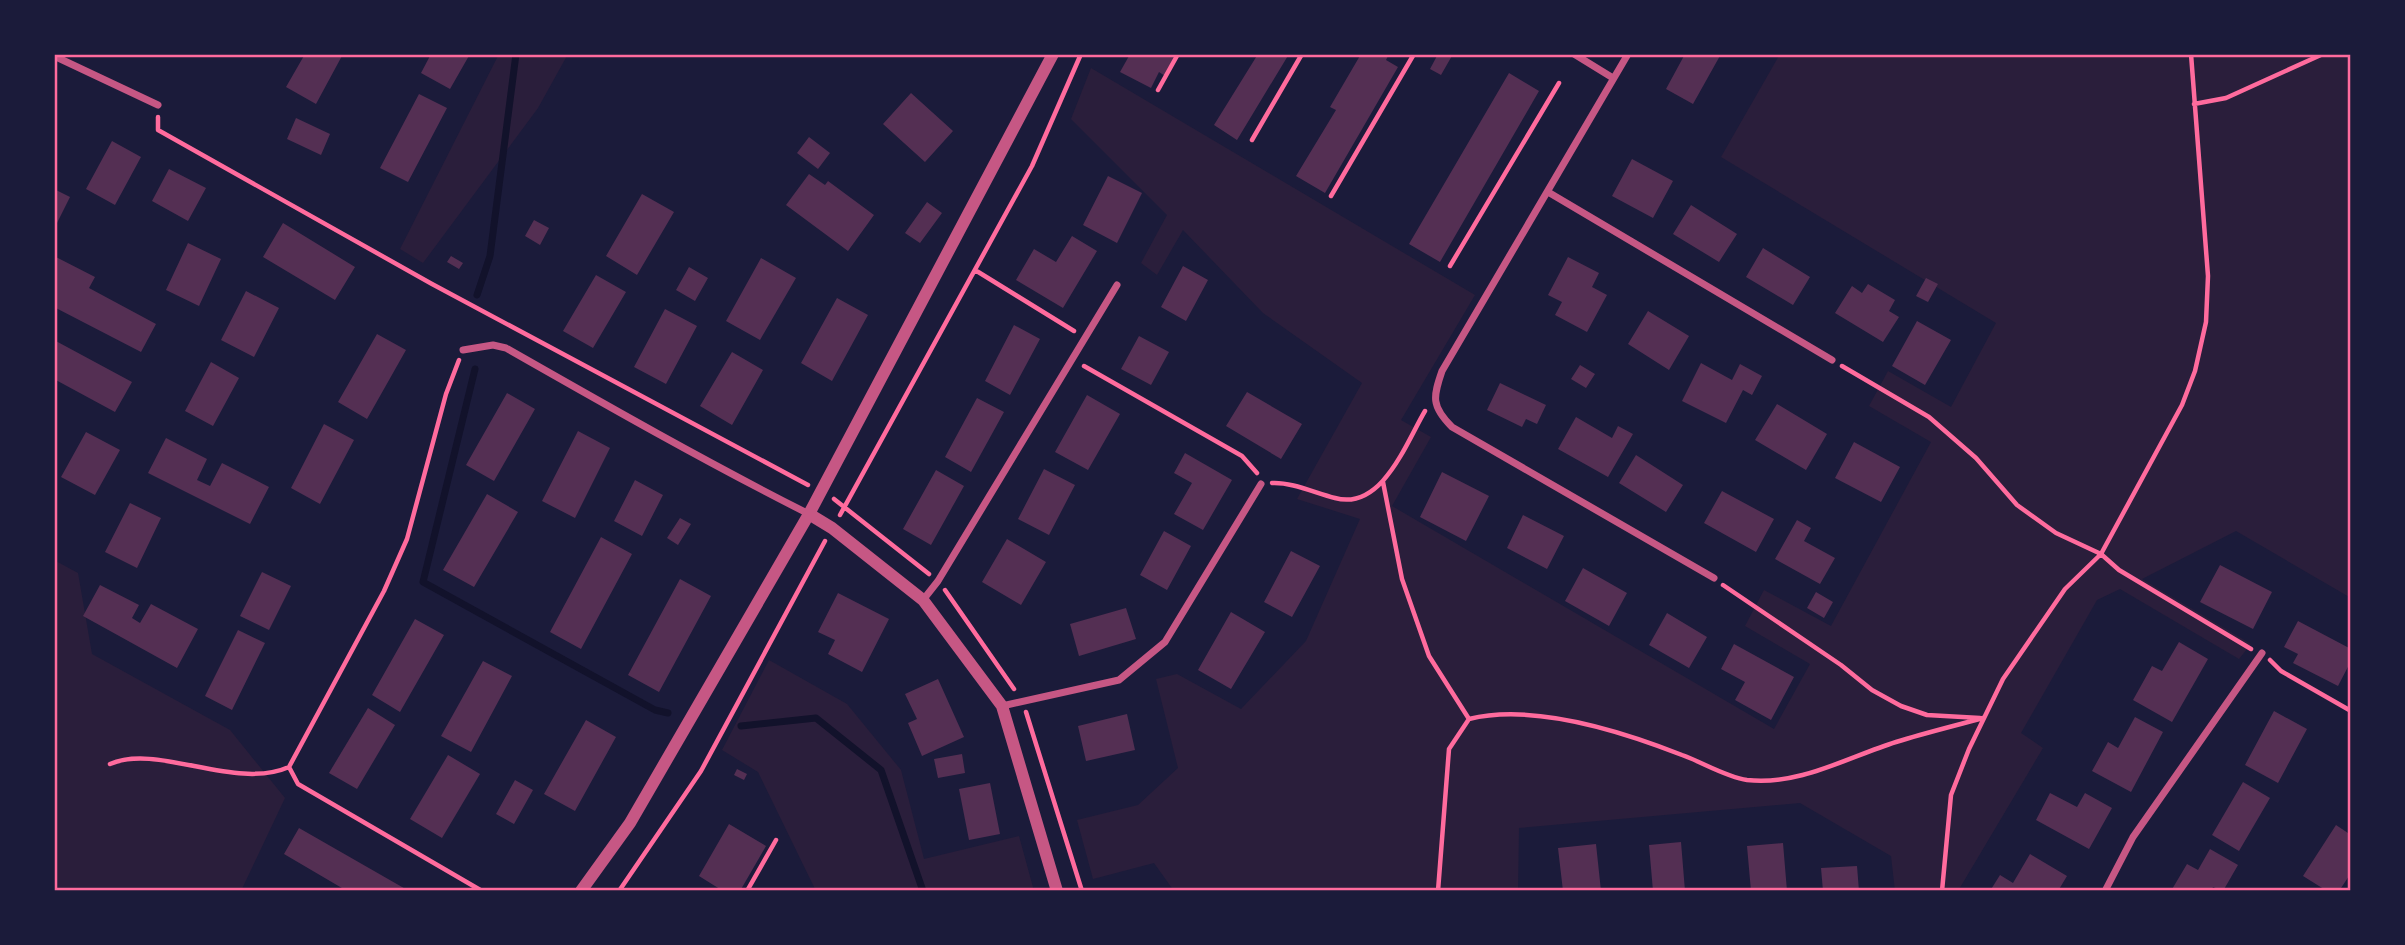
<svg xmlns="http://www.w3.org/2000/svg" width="2405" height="945" viewBox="0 0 2405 945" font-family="'Alegreya Sans',sans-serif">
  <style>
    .green { fill: #2a1e3b }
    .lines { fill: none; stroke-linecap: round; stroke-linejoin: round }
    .stream { stroke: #12122b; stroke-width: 7 }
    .building { fill: #542f53 }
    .path { stroke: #ff6b9d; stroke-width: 4.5 }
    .minor { stroke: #c65784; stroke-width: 7 }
    .tertiary { stroke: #c65784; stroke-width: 12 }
    .neatline { fill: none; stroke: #ff6b9d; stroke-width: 2.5 }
  </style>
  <rect width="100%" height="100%" fill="#1b1b3a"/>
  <path class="green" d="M499,54H568L538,108L423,263L400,249Z
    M1780,54H2351V598L2236,531L2142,579L2251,644L2239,659L2120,589L2097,600L2021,733L2043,748L1958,891H1895L1891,856L1800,803L1519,828L1518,891H1174L1154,863L1093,879L1077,820L1138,805L1178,768L1156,679L1177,674L1241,709L1306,641L1360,519L1297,499L1362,383L1263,313L1183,230L1157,275L1141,263L1167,215L1071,119L1091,68L1475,295L1401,420L1431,437L1392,506L1774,729L1810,664L1745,626L1764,590L1831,626L1931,442L1869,406L1888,371L1951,407L1996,323L1721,157Z
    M54,560L78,573L92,654L230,730L285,798L241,891H54Z
    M769,660L847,704L901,770L924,859L1019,836L1034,891H816L758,772L722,750Z"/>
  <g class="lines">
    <path class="stream" d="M477,295L490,256L516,54
      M475,369L423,582L655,710L668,713
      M741,726L816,718L881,770L923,891"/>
  </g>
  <path class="building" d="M305,54H343L316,104L286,87Z
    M431,54H470L450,89L421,73Z
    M1126,54H1177L1165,76L1159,72L1151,88L1120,72L1129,56Z
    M1258,54H1289L1237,140L1214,125Z
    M1361,54H1389L1386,60L1398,67L1325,193L1296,176L1336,110L1330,107Z
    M1438,54H1453L1441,75L1430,69Z
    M1685,54H1721L1693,104L1666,89Z
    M1509,73L1539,91L1440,262L1409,244Z
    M911,93L953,131L925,162L883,124Z
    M419,94L447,108L408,182L380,168Z
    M296,118L330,134L321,155L287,139Z
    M809,137L830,153L818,169L797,153Z
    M112,141L141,157L115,205L86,189Z
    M1632,159L1673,181L1653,218L1612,196Z
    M169,169L206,188L188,221L152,201Z
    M809,174L825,185L828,181L874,215L848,251L786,205Z
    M1108,176L1142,193L1117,243L1083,225Z
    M54,189L70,197L57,223L54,222Z
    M642,194L674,212L637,275L606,256Z
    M927,202L942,213L920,243L905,233Z
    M1691,205L1737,234L1719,262L1673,234Z
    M534,220L549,228L540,245L525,236Z
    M283,223L355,267L335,300L263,257Z
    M1072,236L1097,251L1063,308L1016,280L1034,249L1056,262Z
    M188,243L221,259L199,306L166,290Z
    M1763,248L1810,277L1793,305L1746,277Z
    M54,256L95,277L89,288L156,324L141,352L54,307Z
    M451,256L463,263L459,269L447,262Z
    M1568,257L1599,273L1592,287L1607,295L1587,332L1555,315L1562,302L1548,295Z
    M761,258L796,278L760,340L726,321Z
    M1183,266L1208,280L1186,321L1161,307Z
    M689,267L708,278L695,301L676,290Z
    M596,275L626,292L593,348L563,331Z
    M1926,278L1938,284L1928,302L1916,296Z
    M1868,284L1895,300L1889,311L1899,317L1883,342L1835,313L1852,286L1862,293Z
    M246,291L279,308L254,357L221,340Z
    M837,298L868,315L832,381L801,363Z
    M665,309L697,326L666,384L634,367Z
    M1648,311L1689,336L1669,370L1628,344Z
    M1917,321L1951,340L1925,385L1892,366Z
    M1014,325L1040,339L1010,395L985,381Z
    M377,334L406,350L367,419L338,402Z
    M1139,336L1169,352L1151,385L1121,369Z
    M54,340L132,382L115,412L54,379Z
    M732,352L763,370L732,425L700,406Z
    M211,362L239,378L213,426L185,411Z
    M1701,363L1732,380L1740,364L1762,376L1752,395L1743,390L1726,423L1682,401Z
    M1580,365L1595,374L1586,388L1571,379Z
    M1500,383L1546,405L1537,424L1526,419L1522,427L1487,410Z
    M1247,392L1302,424L1281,459L1226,426Z
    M507,393L535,409L494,481L466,465Z
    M1087,395L1120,414L1088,470L1055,452Z
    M977,398L1004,412L971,472L945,457Z
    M1777,404L1827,434L1806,470L1755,440Z
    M1576,417L1612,438L1618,426L1633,434L1608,477L1558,449Z
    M324,424L354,440L320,504L291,488Z
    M578,431L610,448L575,518L542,501Z
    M86,432L120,450L95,495L61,477Z
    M166,438L207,459L197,480L210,486L222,463L269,487L250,524L148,473Z
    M1854,442L1900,467L1881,502L1835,478Z
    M1185,453L1232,480L1203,530L1174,514L1192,483L1174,473Z
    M1636,455L1683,485L1666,512L1619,483Z
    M1044,469L1075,485L1049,535L1018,519Z
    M936,470L964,486L931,545L903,529Z
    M1442,472L1489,496L1466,541L1420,517Z
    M635,480L663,495L642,536L614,521Z
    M1722,491L1774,519L1756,552L1704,523Z
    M487,494L518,512L474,587L443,570Z
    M130,503L161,518L137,568L105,552Z
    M1523,515L1564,536L1547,569L1507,548Z
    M680,518L691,524L678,545L667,538Z
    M1797,520L1811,528L1804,541L1835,558L1820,584L1775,559Z
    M1164,531L1191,546L1167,590L1140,575Z
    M601,537L632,554L581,649L550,632Z
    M1007,539L1046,562L1021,605L982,582Z
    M1291,551L1320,566L1292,617L1264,602Z
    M2220,565L2272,592L2253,629L2200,602Z
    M1583,568L1627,593L1609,626L1565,601Z
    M262,572L291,586L269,630L240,616Z
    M680,579L711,596L659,692L628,675Z
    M100,585L139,605L132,618L140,623L151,604L198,629L177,668L83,616Z
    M1816,592L1833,602L1824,618L1807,608Z
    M838,593L889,619L862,672L828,654L835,640L818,632Z
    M1126,608L1136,639L1079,656L1070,624Z
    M1231,612L1265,632L1231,689L1198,670Z
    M1667,613L1707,637L1689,668L1649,645Z
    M415,619L444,635L400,712L372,695Z
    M2298,621L2351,649V661L2338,686L2293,663L2298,654L2284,647Z
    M238,630L265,643L232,710L205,696Z
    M2179,642L2208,659L2172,722L2133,700L2152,666L2162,671Z
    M1734,644L1794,677L1771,720L1735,700L1745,682L1721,669Z
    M483,661L512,676L471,752L441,736Z
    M938,679L964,737L922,756L908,723L917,719L905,694Z
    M368,708L395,725L357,789L329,773Z
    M2274,711L2307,729L2278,783L2245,765Z
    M1127,714L1135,750L1086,761L1078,726Z
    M2135,717L2163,732L2131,792L2092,771L2108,742L2118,748Z
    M586,720L616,737L575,811L544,794Z
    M962,754L965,773L938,778L934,759Z
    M448,755L480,774L442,838L410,819Z
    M737,769L747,774L744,780L734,775Z
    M515,780L533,790L514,824L496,814Z
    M2243,782L2270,798L2239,851L2212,835Z
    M990,783L1000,834L969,840L959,789Z
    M2050,793L2077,807L2085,793L2112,808L2089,849L2036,820Z
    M729,824L766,846L740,891H723L699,876Z
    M2336,825L2351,835V873L2339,891H2327L2303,876Z
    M299,828L409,891H347L284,854Z
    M1681,842L1685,891H1653L1649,845Z
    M1783,843L1787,891H1751L1747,846Z
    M1596,844L1601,891H1563L1558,848Z
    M2210,849L2238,865L2223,891L2213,887L2211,891H2171L2187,864L2198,870Z
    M2030,854L2067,876L2058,891H1990L2000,875L2013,883Z
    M1857,866L1859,891H1823L1821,868Z"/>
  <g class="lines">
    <path class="path" d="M2191,54L2208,276L2206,322L2195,371L2182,405L2101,554L2119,570L2251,649
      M1158,90L1178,54
      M2194,104L2226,98L2323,54
      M158,117V130L432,284L808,485
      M1252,140L1302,54
      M1331,196L1414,54
      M1450,266L1559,83
      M975,270L1074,331
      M1084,366L1242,456L1257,473
      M1842,366L1929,417L1976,458L2017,505L2056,533L2101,554L2065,589L2003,679L1969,749L1951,795L1942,891
      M1383,482L1402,579L1429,656L1469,719
      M1272,483C1292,482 1315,493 1335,498C1382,511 1406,443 1425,411
      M834,499L929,574
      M840,515L1032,166L1081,54
      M1723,585L1841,665L1872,690L1901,706L1927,715L1980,718
      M945,590L1014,689
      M2270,660L2281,671L2351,711
      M1026,712L1082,891
      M110,764C158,743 235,791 289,767L384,591L407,539L446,394L459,360
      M289,767L298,784L482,891
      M619,891L701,771L825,541
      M747,891L776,840
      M1438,891L1449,749L1469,719C1534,703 1621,731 1682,755C1702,762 1726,777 1747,780C1799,786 1848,757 1896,742C1925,733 1954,726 1983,718"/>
    <path class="minor" d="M1574,54L1613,78
      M1628,54L1442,371C1433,397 1431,406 1452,427L1714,578
      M54,56L158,105
      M1548,192L1832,360
      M463,350L493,345L506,348C606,405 706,462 809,514
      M923,600L938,581L1117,285
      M1002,706L1119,680L1165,642L1261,484
      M2105,891L2133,837L2262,653"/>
    <path class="tertiary" d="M809,514L832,528L923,600L1002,706L1057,891
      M581,891L630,823L809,514L1053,54"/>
  </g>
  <rect width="2405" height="945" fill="none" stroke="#1b1b3a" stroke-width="112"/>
  <rect x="56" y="56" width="2293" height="833" class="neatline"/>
</svg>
